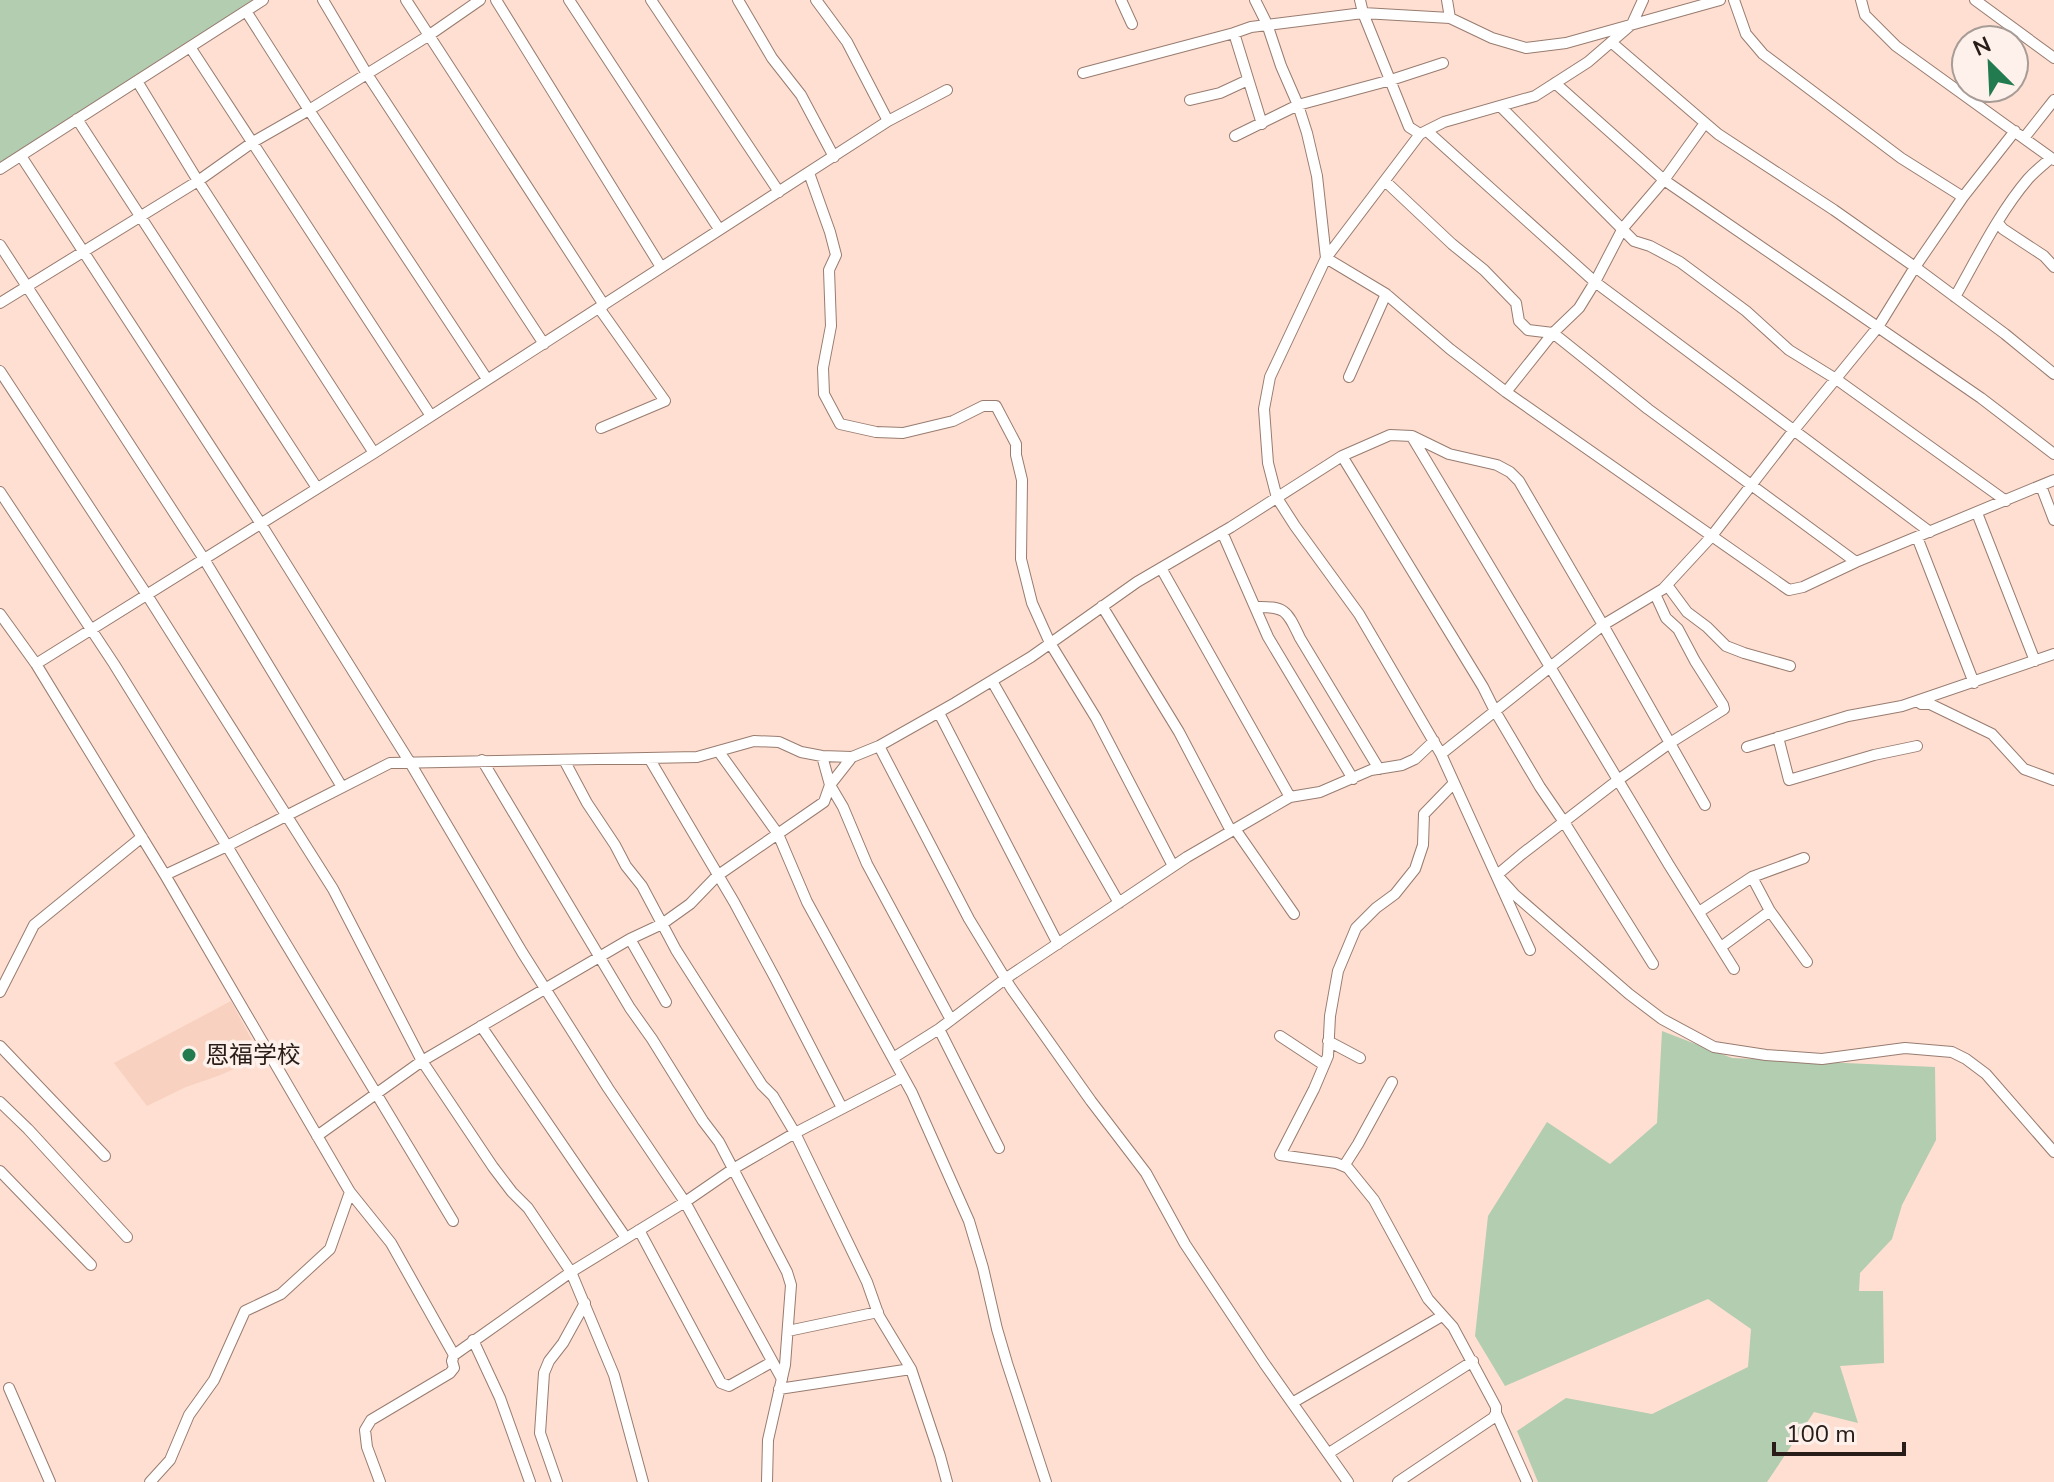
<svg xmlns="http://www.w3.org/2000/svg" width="2054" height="1482" viewBox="0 0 2054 1482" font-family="'Nunito Sans','Noto Sans SC',sans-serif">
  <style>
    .built { fill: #f8d1c0 }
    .green { fill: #b2cdb0 }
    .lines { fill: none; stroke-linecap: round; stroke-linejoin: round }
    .street-casing { stroke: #987c70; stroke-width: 12 }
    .street { stroke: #fff; stroke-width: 10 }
    .poi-dot { fill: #217b4f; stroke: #fef1eb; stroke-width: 3 }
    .labels { text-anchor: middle; stroke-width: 7; stroke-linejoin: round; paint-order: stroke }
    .poi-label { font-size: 24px; fill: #281d18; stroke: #fef1eb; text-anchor: start }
  </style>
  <rect width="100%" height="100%" fill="#ffdfd1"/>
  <path class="built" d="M231,1001L255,1046L243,1065L218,1076L186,1087L147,1106L114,1063Z"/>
  <path class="green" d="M0,0H261L0,166Z
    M1662,1031L1732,1058L1935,1067L1936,1140L1902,1205L1892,1239L1860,1273L1859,1291H1883L1884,1363L1840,1366L1858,1423L1814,1412L1767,1482H1538L1517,1431L1566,1398L1652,1414L1748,1367L1751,1329L1708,1299L1505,1386L1475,1336L1488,1216L1547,1122L1610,1164L1657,1123Z"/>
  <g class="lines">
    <g class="street-casing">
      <path id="street" d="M323,0L367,74L544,344
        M406,0L604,305
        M496,0L661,267
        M569,0L719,229
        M651,0L779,192
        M738,0L772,58L801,95L834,157
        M816,0L847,42L888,121
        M1121,0L1132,24
        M1255,0L1267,24L1281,66L1298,105L1307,133L1317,176L1326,258L1270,377L1264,409L1268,463L1277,498L1295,526L1359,614L1441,754L1530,950
        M1360,0L1363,13L1409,127L1420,134
        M1447,0L1450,18
        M1643,0L1632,24L1588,62L1535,96L1444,122L1420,134L1326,258L1386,294L1450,349L1506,392L1789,590L1803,587L1856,562L2054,480
        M1734,0L1746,34L1763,54L1901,158L1963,197
        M1861,0L1865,15L1896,46L2054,160
        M1975,0L2054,58
        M246,11L309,110L487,379
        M1611,42L1718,134L1834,210L1915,267L2005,334L2054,374
        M190,47L431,416
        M1083,73L1234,33
        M137,81L198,181L374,453
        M1555,83L1664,180L1981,398L2054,454
        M1190,100L1220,93L1248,80
        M1501,107L1634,241L1650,246L1680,262L1746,311L1789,350L1836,379L2006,501
        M77,119L317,488
        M1262,124L1234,33L1251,27L1363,13L1450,18L1492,38L1526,48L1566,43L1720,0
        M1427,131L1595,282L1930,532
        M1235,136L1298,105L1391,80L1443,63
        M2024,138L2054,100
        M21,156L261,524L409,761L522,952L608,1088L685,1202L782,1379
        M0,169L263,0
        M809,173L830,232L836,255L829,270L831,326L823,368L824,394L840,424L876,432L903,433L953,421L983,406H996L1016,444V455L1022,480L1021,559L1032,603L1050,643L1096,718L1173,866
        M1385,181L1452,244L1484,270L1516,303L1519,321L1528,330L1553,333L1648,409L1856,562
        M1998,223L2003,229L2044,256L2054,267
        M0,245L204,559L342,787
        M1955,297C1977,258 1999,213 2028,179C2035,171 2043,165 2051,158
        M0,303L198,181L253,142L309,110L428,36L480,0
        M599,308L665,401L601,428
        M0,371L147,595L333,889L422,1061L493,1167L512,1192L528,1208L571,1272L614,1375L643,1482
        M1349,377L1386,294
        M1506,392L1553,333L1579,308L1595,282L1623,228L1664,180L1705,123
        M1412,437L1669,865L1734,969
        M1342,456L1483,687L1495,711L1540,787L1564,822L1653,964
        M2041,486L2054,520
        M0,492L114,664L227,846L453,1221
        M1977,513L2035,661
        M1222,532L1268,637L1353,779
        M1917,537L1974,683
        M1161,568L1290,797
        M1667,585L1687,612L1707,627L1726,646L1744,653L1790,666
        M1655,594L1666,618L1678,629L1695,661L1723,705L1724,709L1670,743L1618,780L1522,854L1497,875L1515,895L1629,994L1662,1019L1714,1047L1766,1055L1822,1059L1905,1048L1952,1052L1966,1059L1986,1074L2054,1152
        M1102,606L1179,732L1231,831
        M1255,607C1286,606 1287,611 1300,638L1379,769
        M0,614L36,664L165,875L350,1192L391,1243L454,1355L452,1361L454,1368L450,1373L371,1420L365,1430L367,1447L380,1482
        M36,664L374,453L888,121L947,90
        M992,681L1119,903
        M1921,704H1930L1992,734L2024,769L2054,780
        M939,713L1058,944
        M1778,737L1789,780L1874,755L1917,746
        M879,746L969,919L1011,988L1091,1101L1146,1173L1185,1244L1264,1363L1348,1482
        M1747,747L1848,716L1902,706L2054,654
        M719,752L778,834L807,902L912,1093L969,1221L983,1268L997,1329L1007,1363L1046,1482
        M1441,754L1603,625L1705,805
        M852,757L830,785L843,807L867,864L951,1020
        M649,758L734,902L775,978L842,1108
        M482,760L630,1008L652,1039L703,1121L719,1142L787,1272L791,1285L785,1365L768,1440L767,1482
        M564,760L587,803L615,845L626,866L642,886L676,950L762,1085L773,1096L795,1133L867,1282L879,1316L911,1369L940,1456L947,1482
        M1235,829L1294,914
        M165,875L227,846L390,763L697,757L754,741L779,742L801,752L822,756L852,757L879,746L955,703L1031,657L1137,582L1231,527L1342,456L1390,435L1412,436L1449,454L1497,465L1510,472L1519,481L1603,625L1663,589L1711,537L1794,430L1878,327L1915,267L1963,197L2015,131
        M1752,877L1770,911L1807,962
        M1699,912L1752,877L1804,858
        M630,939L666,1002
        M1721,947L1770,911
        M0,992L34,925L142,837
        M481,1026L626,1238
        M939,1029L999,1148
        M1280,1036L1324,1065
        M1328,1041L1360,1058
        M0,1046L105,1156
        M893,1058L939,1029L1005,979L1187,857L1290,797L1320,792L1371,770L1402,765L1415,759L1434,741
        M0,1102L28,1129L127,1237
        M317,1136L422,1061L630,939L662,924L690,904L717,876L824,802L830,785L822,756
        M1344,1166L1358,1144L1392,1082
        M0,1171L91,1265
        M639,1230L721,1383L729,1386L772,1362
        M788,1331L878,1312
        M473,1340L500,1398L530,1482
        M454,1355L571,1272L685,1202L733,1169L795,1133L903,1077
        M9,1388L50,1482
        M779,1389L911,1369
        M1292,1403L1442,1316
        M1496,1413L1527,1482
        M1329,1453L1473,1361
        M150,1482L170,1460L189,1415L214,1380L245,1311L281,1294L330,1249L350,1192
        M557,1482L540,1433L544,1373L549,1361L563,1343L585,1303
        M1398,1482L1493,1418L1496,1413V1407L1453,1327L1428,1299L1374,1200L1348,1168L1336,1163L1280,1155L1314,1089L1328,1056L1330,1016L1338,971L1356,928L1376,908L1395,894L1415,869L1423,845L1424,814L1454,783"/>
    </g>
    <use href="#street" class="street"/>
  </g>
  <circle class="poi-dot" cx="189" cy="1055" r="8"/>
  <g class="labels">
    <g class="poi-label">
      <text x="205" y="1063">恩福学校</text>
    </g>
  </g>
  <g transform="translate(1990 64) rotate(336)"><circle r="38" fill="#fef1eb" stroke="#a89c97" stroke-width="2"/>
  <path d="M0-6L14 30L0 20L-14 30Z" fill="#217b4f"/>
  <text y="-12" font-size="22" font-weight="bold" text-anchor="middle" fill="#281d18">N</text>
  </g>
  <path d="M1774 1442v12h130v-12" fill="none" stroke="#281d18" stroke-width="4"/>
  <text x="1786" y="1442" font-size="24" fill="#281d18" stroke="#fef1eb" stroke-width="6" paint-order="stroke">100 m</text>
</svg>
